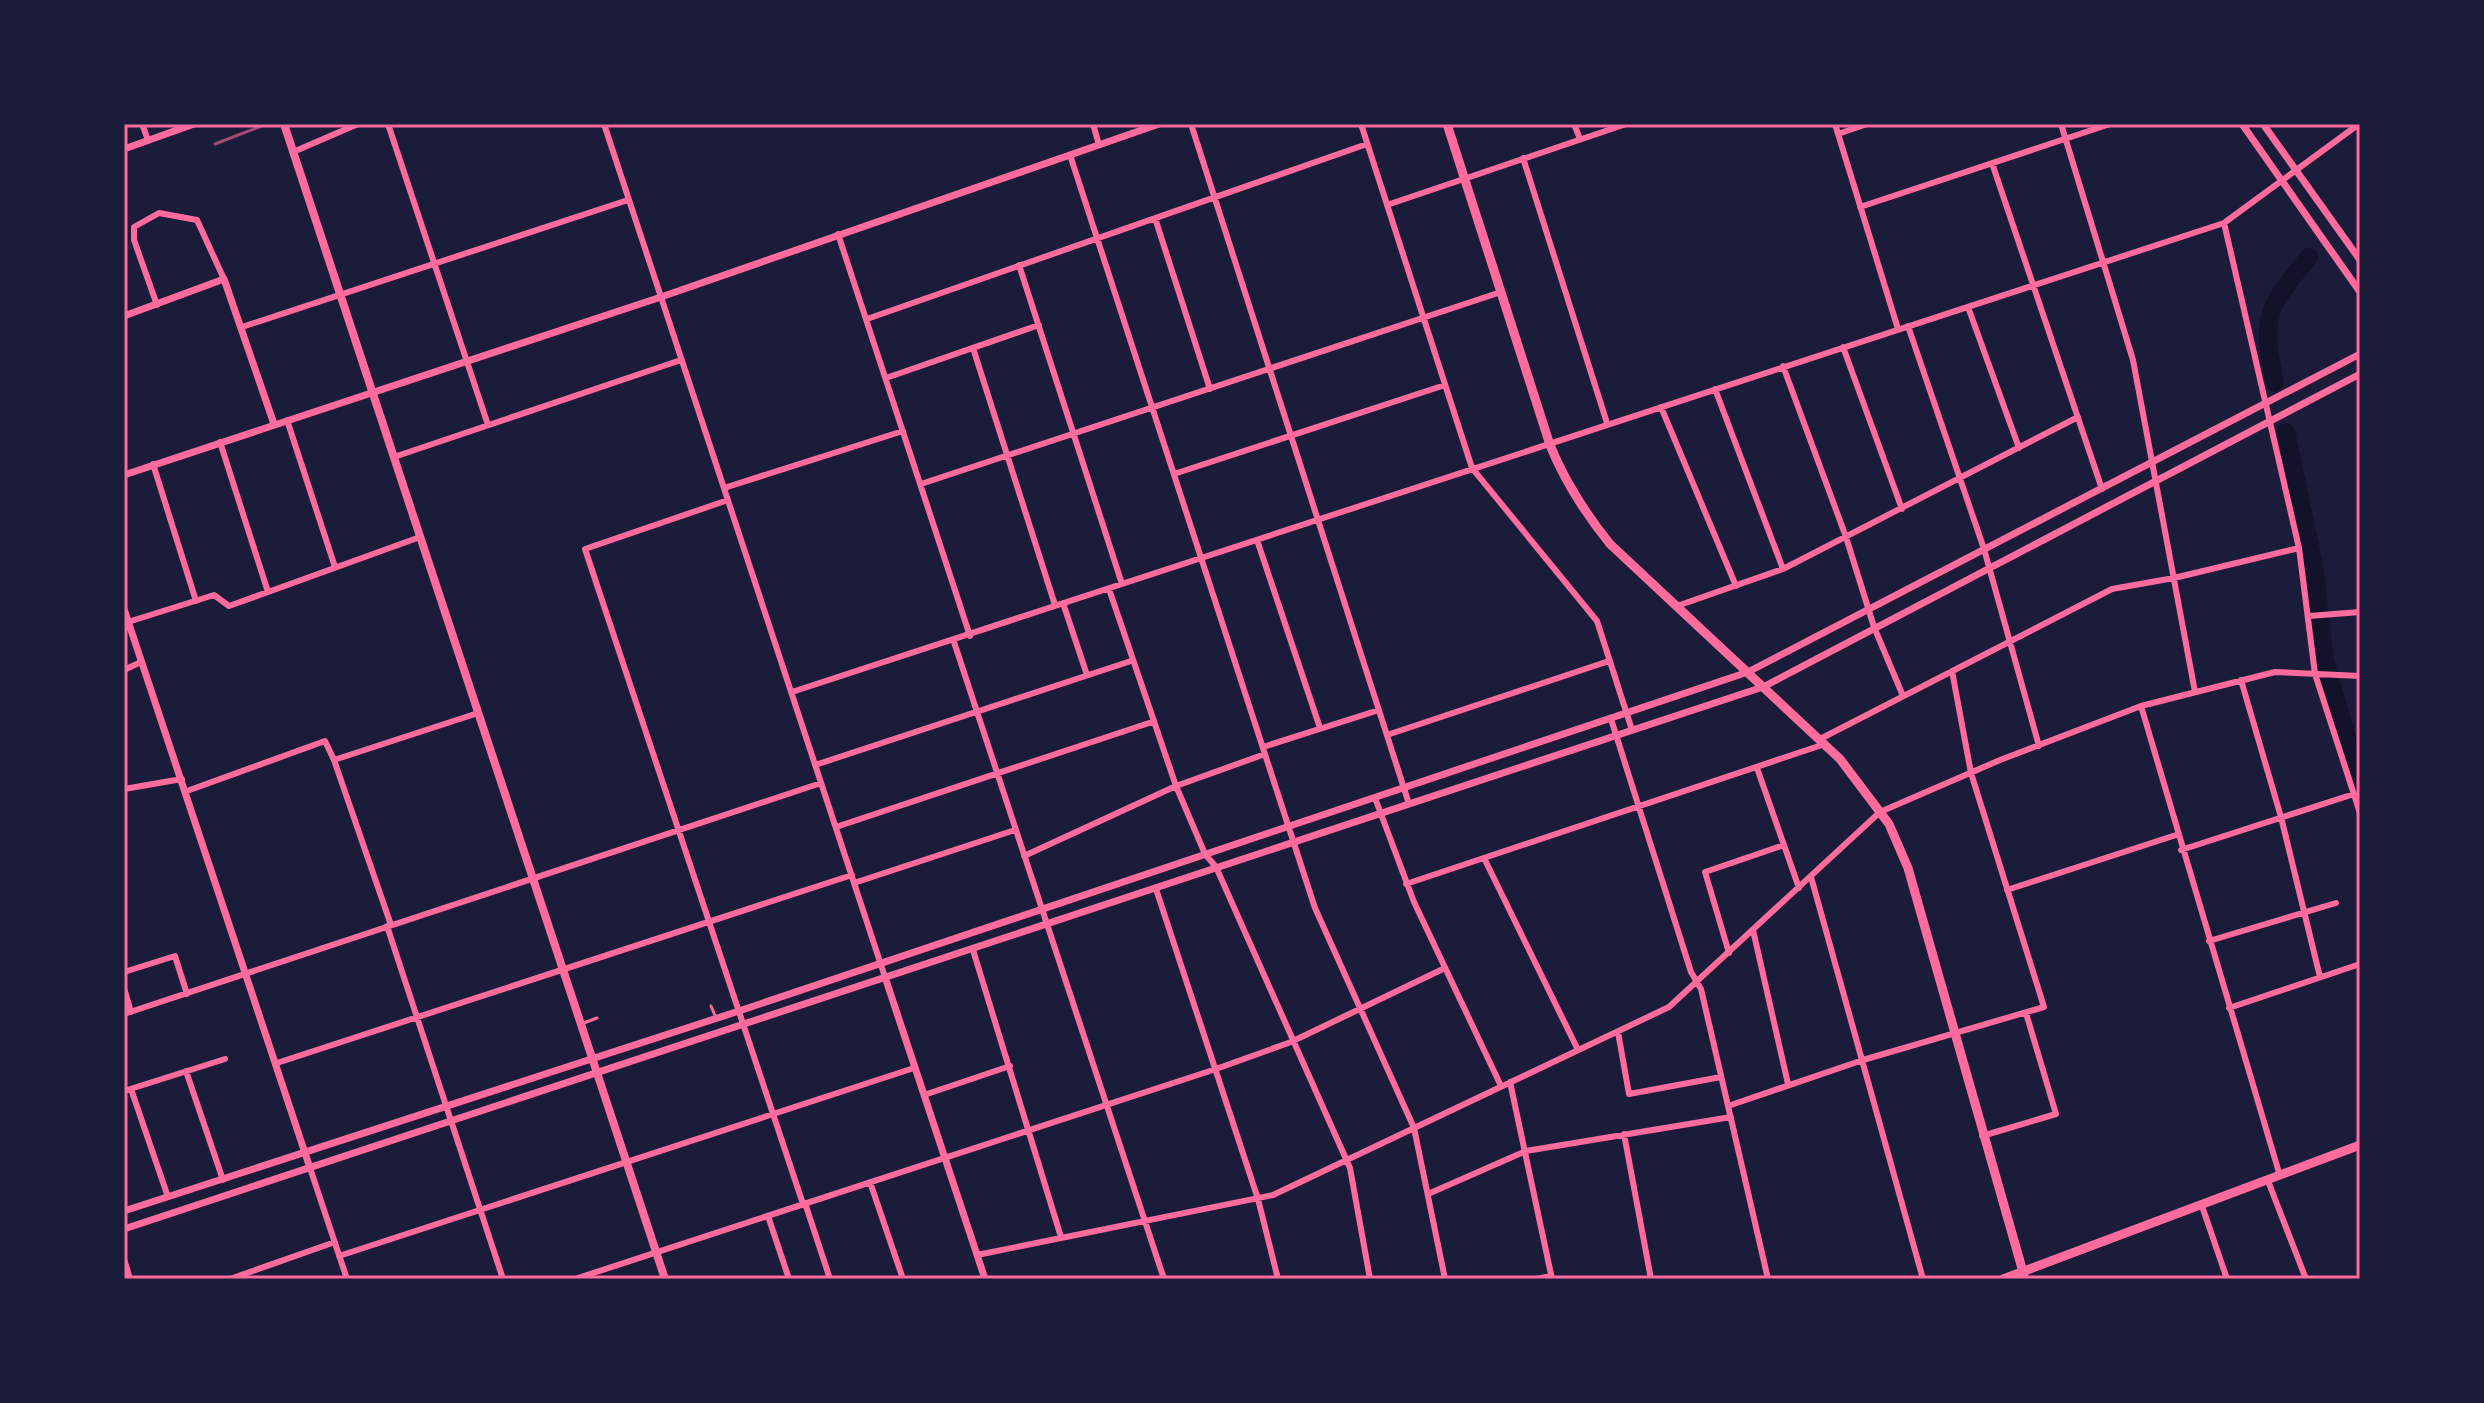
<svg xmlns="http://www.w3.org/2000/svg" width="2484" height="1403" viewBox="0 0 2484 1403" font-family="Overpass,sans-serif">
  <style>
    .lines { fill: none; stroke-linecap: round; stroke-linejoin: round }
    .river { stroke: #12122b; stroke-width: 18 }
    .service { stroke: #ff6b9d; stroke-width: 3 }
    .minor { stroke: #ff6b9d; stroke-width: 6 }
    .tertiary { stroke: #ff6b9d; stroke-width: 7 }
    .secondary { stroke: #ff6b9d; stroke-width: 8 }
    .primary { stroke: #ff6b9d; stroke-width: 9 }
    .rail { stroke: #a44b75; stroke-width: 3 }
    .neatline { fill: none; stroke: #ff6b9d; stroke-width: 3 }
  </style>
  <rect width="100%" height="100%" fill="#1b1b3a"/>
  <g class="lines">
    <path class="river" d="M2275,383C2261,317 2266,309 2309,257
      M2286,432L2314,565L2325,661L2360,784"/>
    <path class="service" d="M711,1006L716,1018
      M581,1024L597,1018"/>
    <path class="minor" d="M142,124L148,140
      M388,124L488,425
      M604,124L885,977
      M1093,124L1099,145
      M1191,124L1409,804
      M1361,124L1472,468L1597,621L1632,730
      M1574,124L1580,139
      M1835,124L1898,329
      M2061,124L2133,360L2195,692
      M1838,134L1867,124
      M293,152L358,124
      M1070,155L1315,908L1414,1128L1445,1279
      M1523,158L1607,423
      M1992,163L2102,489
      M1387,205L1626,124
      M1860,207L2110,124
      M1155,218L1210,389
      M2224,223L2299,548L2315,674L2360,813
      M838,234L970,636
      M1019,265L1122,584
      M157,305L134,240V227L159,213L197,220L224,279
      M1968,307L2019,448
      M867,319L1367,144
      M1908,326L1984,549L2039,746
      M242,327L628,200
      M1843,347L1902,509
      M973,348L1055,605
      M1783,366L1846,537L1874,627L1903,696
      M886,378L1039,325
      M1715,389L1783,569
      M1661,407L1736,586
      M287,420L335,567
      M220,442L268,592L420,537
      M394,457L681,360
      M153,464L196,601
      M1174,474L1445,385
      M921,484L1501,292
      M724,488L903,431
      M728,500L585,549L803,1204
      M1257,540L1320,728
      M1109,589L1176,786L1205,854L1216,867L1350,1168L1370,1279
      M1063,603L1087,675
      M1677,606L1783,569L2078,417
      M2309,616L2360,612
      M128,622L214,595L229,606L268,592
      M954,642L1164,1279
      M124,670L141,662
      M2241,680L2281,817L2320,977
      M792,692L2224,223L2359,124
      M2141,706L2280,1176
      M1611,719L1691,972L1701,989L1768,1279
      M1387,735L1609,661
      M1820,739L2112,589L2174,578L2299,548
      M1263,747L1379,710
      M815,765L1131,661
      M1757,768L1799,888
      M124,789L182,779
      M187,791L325,741L334,760
      M1375,798L1414,902L1501,1086
      M836,827L1152,722
      M2181,850L2354,794
      M1024,856L1176,786L1265,754
      M1484,858L1578,1050
      M1811,877L1923,1279
      M854,883L1015,830
      M1406,884L1825,744
      M1156,889L1258,1199L1278,1279
      M2007,890L2176,835
      M391,925L334,760L478,713
      M387,926L503,1279
      M1753,930L1788,1084
      M2209,941L2336,903
      M973,950L1061,1237
      M1729,953L1705,872L1784,845
      M124,972L175,956L187,994
      M124,988L131,1012
      M2229,1008L2360,964
      M124,1014L821,783
      M1618,1032L1629,1094L1721,1077
      M277,1063L852,875
      M186,1071L223,1180
      M1510,1082L1552,1279
      M131,1089L168,1197
      M124,1091L225,1059
      M924,1095L1010,1066
      M1728,1106L1863,1060L2044,1007L1971,773L1952,671
      M1624,1134L1651,1279
      M1982,1136L2056,1114L2026,1013
      M310,1168L347,1279
      M2268,1181L2306,1279
      M870,1182L903,1279
      M1428,1194L1526,1151L1731,1117
      M805,1203L830,1279
      M2202,1206L2227,1279
      M768,1216L789,1279
      M977,1255L1273,1195L1669,1007L1880,812L2000,760L2141,706L2275,672L2360,676
      M339,1256L914,1068
      M124,1259L130,1279
      M230,1279L335,1242
      M575,1279L1216,1069L1291,1042L1445,968
      M1536,1279L1551,1276"/>
    <path class="tertiary" d="M2242,124L2360,292
      M2263,124L2360,260
      M124,149L194,124
      M124,316L224,279L274,424
      M124,475L661,297L1159,124
      M124,609L310,1168
      M885,977L985,1279
      M124,1211L739,1011L1748,672L2360,354
      M124,1229L1763,687L2360,374"/>
    <path class="secondary" d="M284,124L665,1279"/>
    <path class="primary" d="M1447,124L1550,445C1565,482 1585,513 1610,544L1840,759L1889,824L1908,868L2025,1279
      M2003,1279L2360,1145"/>
    <path class="rail" d="M215,144L267,124"/>
  </g>
  <rect width="2484" height="1403" fill="none" stroke="#1b1b3a" stroke-width="252"/>
  <rect x="126" y="126" width="2232" height="1151" class="neatline"/>
</svg>
